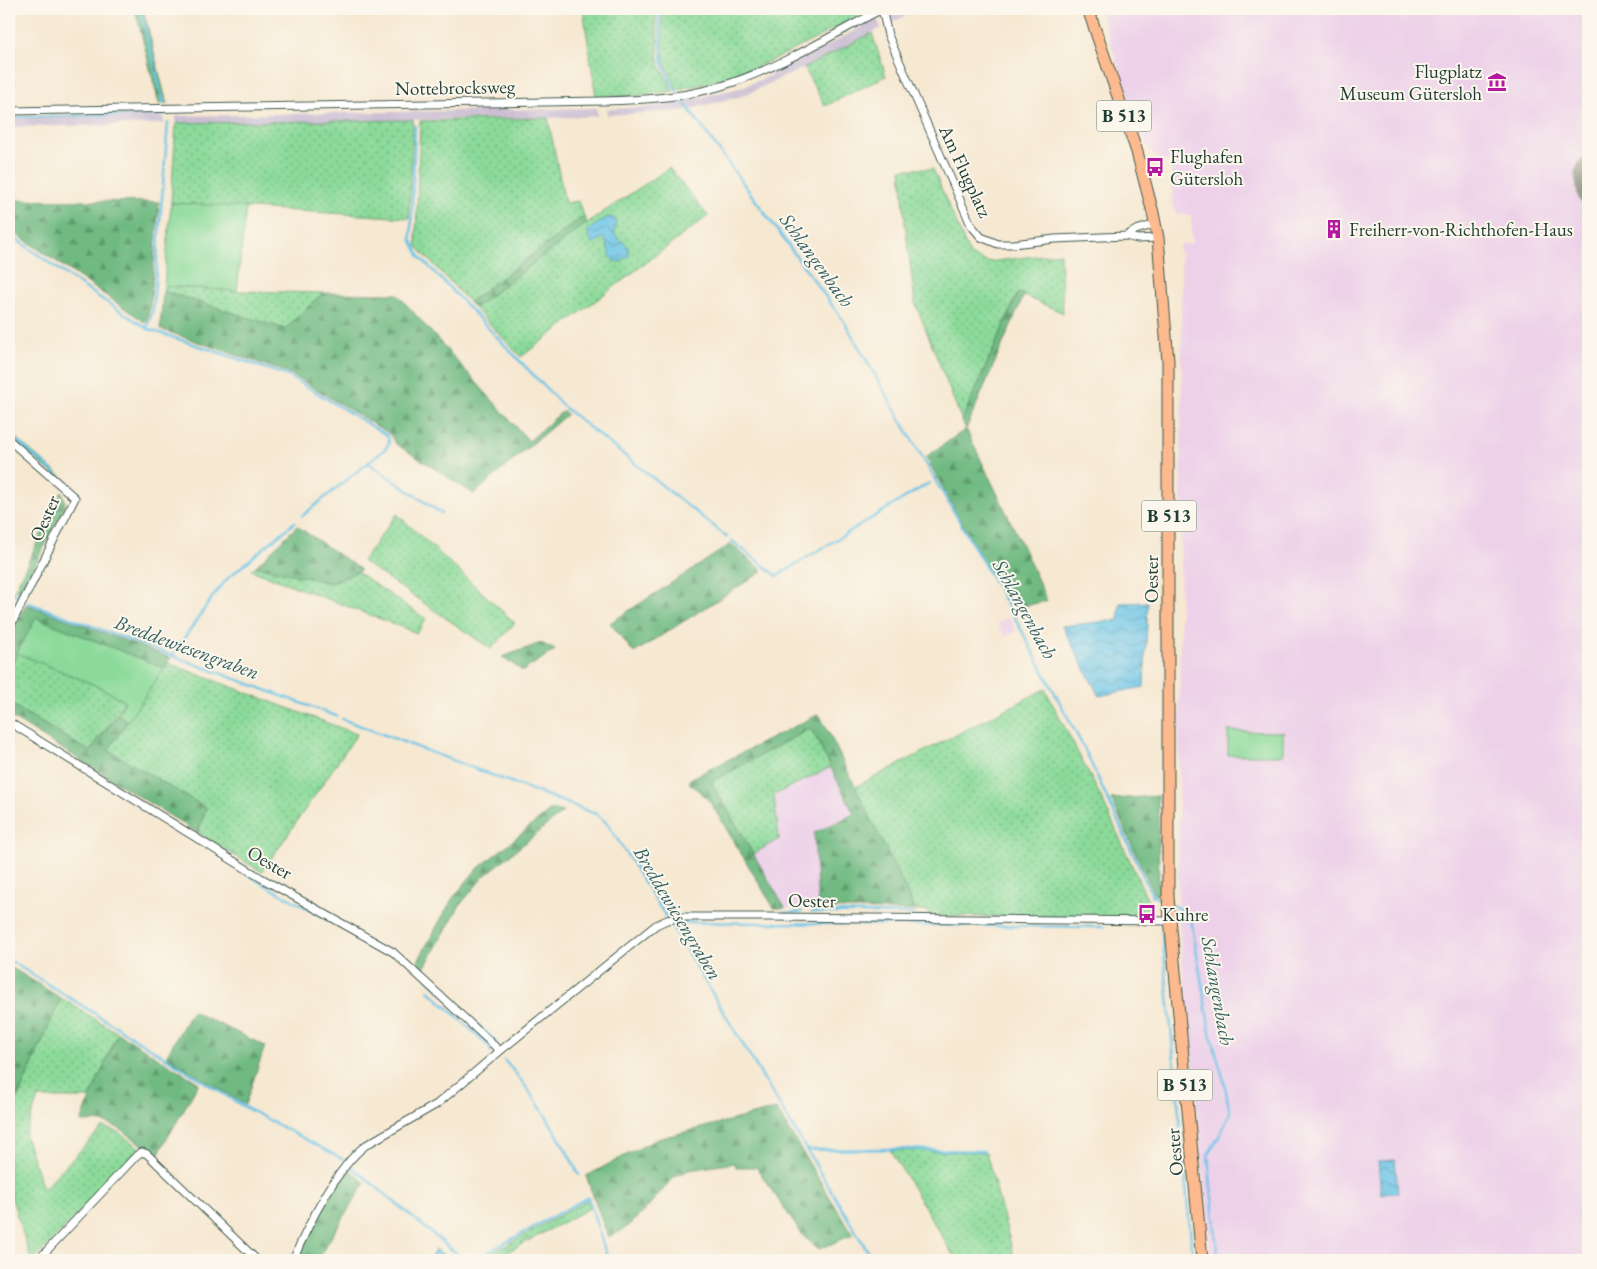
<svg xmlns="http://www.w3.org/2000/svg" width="1597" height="1269" viewBox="0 0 1597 1269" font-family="'EB Garamond',serif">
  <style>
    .built { fill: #edd1e9 }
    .industrial { fill: #ccbfd4 }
    .grass { fill: url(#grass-dots); stroke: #558c67 }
    .forest { fill: url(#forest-firs); stroke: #487c5b }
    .garden { fill: #8bda9a; stroke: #558c67 }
    .water { fill: url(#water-waves); stroke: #44808e }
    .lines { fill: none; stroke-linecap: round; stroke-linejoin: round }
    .stream { stroke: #69c4e7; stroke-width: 2.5 }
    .taxiway { stroke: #8a9282; stroke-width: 21 }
    .minor-casing { stroke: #3f574c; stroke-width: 9 }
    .primary-casing { stroke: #3f574c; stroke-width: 13 }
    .minor { stroke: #fff; stroke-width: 7 }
    .primary { stroke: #fcba8e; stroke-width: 11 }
    .labels { text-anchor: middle; stroke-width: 4; stroke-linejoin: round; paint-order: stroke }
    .shield { fill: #fbf7ec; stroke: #61756b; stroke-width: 1 }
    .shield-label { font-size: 18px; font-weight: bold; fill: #1f3d34 }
    .poi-label { font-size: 19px; fill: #1f3d34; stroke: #fbf7ec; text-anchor: start }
    .street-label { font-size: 19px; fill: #1f3d34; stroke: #fbf7ec }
    .water-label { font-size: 20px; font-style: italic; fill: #325f61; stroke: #fbf7ec }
  </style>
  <defs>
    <pattern id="grass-dots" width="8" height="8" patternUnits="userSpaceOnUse" patternTransform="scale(1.25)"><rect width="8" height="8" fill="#8bda9a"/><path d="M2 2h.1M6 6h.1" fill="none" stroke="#71b27e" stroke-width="1.8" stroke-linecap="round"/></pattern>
    <pattern id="forest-firs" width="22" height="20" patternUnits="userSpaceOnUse" patternTransform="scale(1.25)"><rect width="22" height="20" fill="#70ba82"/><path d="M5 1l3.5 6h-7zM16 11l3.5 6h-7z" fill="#5b986b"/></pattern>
    <pattern id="water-waves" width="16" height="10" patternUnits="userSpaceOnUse" patternTransform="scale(1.25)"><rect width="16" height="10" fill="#69c4e7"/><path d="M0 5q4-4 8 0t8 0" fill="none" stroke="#56a0bc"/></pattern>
  </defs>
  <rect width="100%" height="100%" fill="#fbf7ec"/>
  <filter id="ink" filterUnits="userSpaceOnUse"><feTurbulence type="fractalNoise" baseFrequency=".02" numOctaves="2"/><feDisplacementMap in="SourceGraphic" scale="10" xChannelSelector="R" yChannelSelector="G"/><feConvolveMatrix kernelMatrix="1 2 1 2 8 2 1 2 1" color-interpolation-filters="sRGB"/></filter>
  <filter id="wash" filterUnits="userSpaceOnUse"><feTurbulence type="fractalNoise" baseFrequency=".0096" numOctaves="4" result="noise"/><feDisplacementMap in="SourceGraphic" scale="20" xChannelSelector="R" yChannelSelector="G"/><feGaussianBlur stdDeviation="1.12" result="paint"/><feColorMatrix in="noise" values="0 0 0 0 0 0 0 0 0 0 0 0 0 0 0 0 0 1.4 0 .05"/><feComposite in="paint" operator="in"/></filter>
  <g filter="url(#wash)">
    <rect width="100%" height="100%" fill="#f6e8d1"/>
    <path class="built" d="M1100,9H1588V1260H1211L1178,912L1182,354L1181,252H1179V244H1192L1191,215L1176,214L1172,205L1171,162L1158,158L1152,153L1148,147L1140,125L1137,126Z
      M1009,617L1016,631L1005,637L997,623Z
      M831,767L854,814L814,834L818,908H785L753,854L778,839L774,796Z"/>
    <path class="industrial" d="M899,9H919L891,23L888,14Z
      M877,19L881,28L804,68L742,96L682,111L607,115V109L649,107L688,100L740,88L767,77Z
      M597,108V116L548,118L176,123V116Z
      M163,115L164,124L9,127V118Z"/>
    <path class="grass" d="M583,9H655L659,64L673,91L637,96L596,97Z
      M661,9H865V12C805,44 746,80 677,89L664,62Z
      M872,33L886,76L825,106L804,68Z
      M548,118L565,203L578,201L584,216L469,302L417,247L416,238L420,121Z
      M413,120L409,218L171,203L176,123Z
      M669,168L708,216L521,357L474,308L587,223Z
      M901,169H933L970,255L987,262L1060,253L1063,313L1018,293L962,421L915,302L905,224Z
      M164,286L237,291L323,293L285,329L163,291Z
      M9,432L72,486H67L9,437Z
      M397,514L515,623L491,649L362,561Z
      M256,566L331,583L357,572L426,619L417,633L251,570Z
      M17,653L95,685L125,701L90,752L9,703V669Z
      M168,663L357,734L262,872L198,833L206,808L108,750Z
      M1045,689L1101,797L1154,914L1133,913V918L929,916V911H916L855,787Z
      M811,728L831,767L774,795L779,839L753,854L711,782Z
      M61,998L118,1033L90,1098H38L25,1135L43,1189L103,1127L118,1132L141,1149L136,1153L34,1260H31L9,1189V1118Z
      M890,1150L986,1152L1015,1260H956Z
      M587,1200L590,1208L492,1260H480Z"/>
    <path class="forest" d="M135,9H143L167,104H159Z
      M9,200L159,202L150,308L146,323L9,229Z
      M584,216L587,223L474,308L469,302Z
      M163,291L285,329L323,293L397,294L529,441L563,411L567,414L474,494L396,444L390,434L289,373L160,329Z
      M1018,293L1024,295L966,429L1024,549L1047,601L1009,609L926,457L966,429L962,421Z
      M62,491L65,501V506L20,594L15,589Z
      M297,526L361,570L331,583L256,566Z
      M731,544L763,571L634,653L610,623Z
      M26,604L171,658L164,668L36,618L9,669V638Z
      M541,643L555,650L523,671L502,657Z
      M9,703L90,752L118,714L128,721L108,750L206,808L198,833L9,716Z
      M819,714L829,733L916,911L818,908L814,833L854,814L811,728L711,782L785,908H774L710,802L699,790L690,784V779Z
      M1158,796L1159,894H1154L1111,799Z
      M552,809L563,812L483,877L460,905L422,972L415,966L452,899L476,870Z
      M9,966L61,998L9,1118Z
      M192,1011L265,1046L245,1105L166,1056Z
      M118,1033L199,1083L156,1158C140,1144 123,1126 101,1122C95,1121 87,1122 81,1122L90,1098Z
      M776,1109L853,1235L819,1249L803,1236L756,1167H736L735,1163L689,1170L674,1177L643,1212L623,1230L608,1237L586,1176L657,1139Z
      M348,1168L365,1183L317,1260H296L325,1204Z"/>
    <path class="garden" d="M171,203L246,207L237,291L164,286Z
      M36,618L164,668L128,721L118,714L125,701L95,685L17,653Z
      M1228,731L1283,732V755H1228Z"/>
    <path class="water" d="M608,217L613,218L616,220C616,226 613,232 616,236C622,245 628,239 629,256L619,262L614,261L611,257L605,239L602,238L594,244L592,243L587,231Z
      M1148,602L1144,687L1099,696L1062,626L1118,620L1120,603Z
      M1395,1160L1398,1193L1381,1194L1378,1161Z
      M436,1249L450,1260H429Z"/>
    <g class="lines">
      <path class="stream" d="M140,9L164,104
        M658,9L662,62L671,83L691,112L845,323L1016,620L1084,748L1152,895L1165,902
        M9,117L166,114
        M415,126L411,239L420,257L565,408L727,537
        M9,234L79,284L148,329L289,376L388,436L389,444L385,449L302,516
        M147,328L153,309L168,123
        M9,434L67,484
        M368,463L441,513
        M732,541L777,576L929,483
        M9,588L17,596
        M29,603L336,716
        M172,656L216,592L228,578L295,522
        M342,719L596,814L607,823L665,915L873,1260
        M239,868L258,881L366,941
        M1172,905L1187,913L1191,919L1210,1032L1224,1081L1230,1113L1221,1133L1208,1155L1218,1260
        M812,912L914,914
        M783,913L802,912
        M671,925L681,922L1103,927
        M1162,932L1192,1251
        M9,960L246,1108L343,1159
        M427,978L496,1042
        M428,990L490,1047L491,1052
        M504,1060C531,1089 561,1138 579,1175
        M808,1150L890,1149L984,1151
        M351,1166L464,1260
        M474,1260L588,1197L608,1260"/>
      <path class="taxiway" d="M1588,168L1585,174L1588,195"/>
    </g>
  </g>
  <g filter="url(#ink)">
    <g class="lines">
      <g class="minor-casing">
        <path id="minor" d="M882,9L888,35L971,225L981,237L998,244H1013L1055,239L1126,236L1137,239L1158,238
          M9,111L602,101C646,100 692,97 734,82C786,64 834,34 882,9
          M1126,236L1136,230L1156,224
          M9,440L75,498L9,629
          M9,722L261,878L393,952L500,1051
          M38,1260L137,1155L142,1152L147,1154L257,1260
          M293,1260C308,1225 336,1168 366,1145L437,1104L500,1051L656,925L667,920L683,917H770L1170,921"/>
      </g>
      <g class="primary-casing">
        <path id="primary" d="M1088,9L1137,152L1153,213L1158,238L1168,361V897L1202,1260"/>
      </g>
      <use href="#minor" class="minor"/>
      <use href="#primary" class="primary"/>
    </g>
  </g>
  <defs>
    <g id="museum-bare" transform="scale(1.5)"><path d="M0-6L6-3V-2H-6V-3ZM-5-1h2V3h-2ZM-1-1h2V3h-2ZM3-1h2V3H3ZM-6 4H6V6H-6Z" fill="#b5179e" stroke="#fbf7ec" stroke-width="2.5" paint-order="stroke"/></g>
    <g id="bus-bare" transform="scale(1.5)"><path d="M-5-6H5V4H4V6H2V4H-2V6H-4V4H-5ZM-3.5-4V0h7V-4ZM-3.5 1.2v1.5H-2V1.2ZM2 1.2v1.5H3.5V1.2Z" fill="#b5179e" stroke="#fbf7ec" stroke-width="2.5" paint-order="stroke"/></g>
    <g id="building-bare" transform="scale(1.5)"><path d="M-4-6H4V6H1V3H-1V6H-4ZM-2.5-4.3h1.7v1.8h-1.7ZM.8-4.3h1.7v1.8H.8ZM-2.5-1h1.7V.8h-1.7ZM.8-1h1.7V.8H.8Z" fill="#b5179e" stroke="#fbf7ec" stroke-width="2.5" paint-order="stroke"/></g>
  </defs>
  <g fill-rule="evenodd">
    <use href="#museum-bare" x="1497" y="82"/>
    <use href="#bus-bare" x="1155" y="167"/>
    <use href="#building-bare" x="1334" y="229"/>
    <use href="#bus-bare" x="1147" y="914"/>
  </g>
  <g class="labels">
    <g class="shield">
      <rect x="1096.5" y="100.5" width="55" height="31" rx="4"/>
      <rect x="1141.5" y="500.5" width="55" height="31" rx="4"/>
      <rect x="1157.5" y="1069.5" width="55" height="31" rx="4"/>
    </g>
    <g class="shield-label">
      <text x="1124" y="122">B 513</text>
      <text x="1169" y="522">B 513</text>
      <text x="1185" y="1091">B 513</text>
    </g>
    <g class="poi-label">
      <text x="1482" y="78" text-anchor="end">Flugplatz<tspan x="1482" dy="22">Museum Gütersloh</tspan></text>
      <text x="1170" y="163">Flughafen<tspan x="1170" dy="22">Gütersloh</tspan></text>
      <text x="1349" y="236">Freiherr-von-Richthofen-Haus</text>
      <text x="1162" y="921">Kuhre</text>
    </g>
    <g class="street-label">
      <text transform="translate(455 87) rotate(-1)" y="7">Nottebrocksweg</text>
      <text transform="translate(966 171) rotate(65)" y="7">Am Flugplatz</text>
      <text transform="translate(44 518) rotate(-66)" y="7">Oester</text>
      <text transform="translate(1151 579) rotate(-90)" y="7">Oester</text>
      <text transform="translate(270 862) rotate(30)" y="7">Oester</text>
      <text transform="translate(812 900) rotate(1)" y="7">Oester</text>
      <text transform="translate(1174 1152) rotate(-95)" y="7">Oester</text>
    </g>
    <g class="water-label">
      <text transform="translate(817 260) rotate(54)" y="7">Schlangenbach</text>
      <text transform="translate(1025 609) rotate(61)" y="7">Schlangenbach</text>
      <text transform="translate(187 647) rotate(20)" y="7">Breddewiesengraben</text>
      <text transform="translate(678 913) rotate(59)" y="7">Breddewiesengraben</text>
      <text transform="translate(1218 991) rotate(80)" y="7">Schlangenbach</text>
    </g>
  </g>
  <rect width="1597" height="1269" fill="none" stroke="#fbf7ec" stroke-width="30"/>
</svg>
